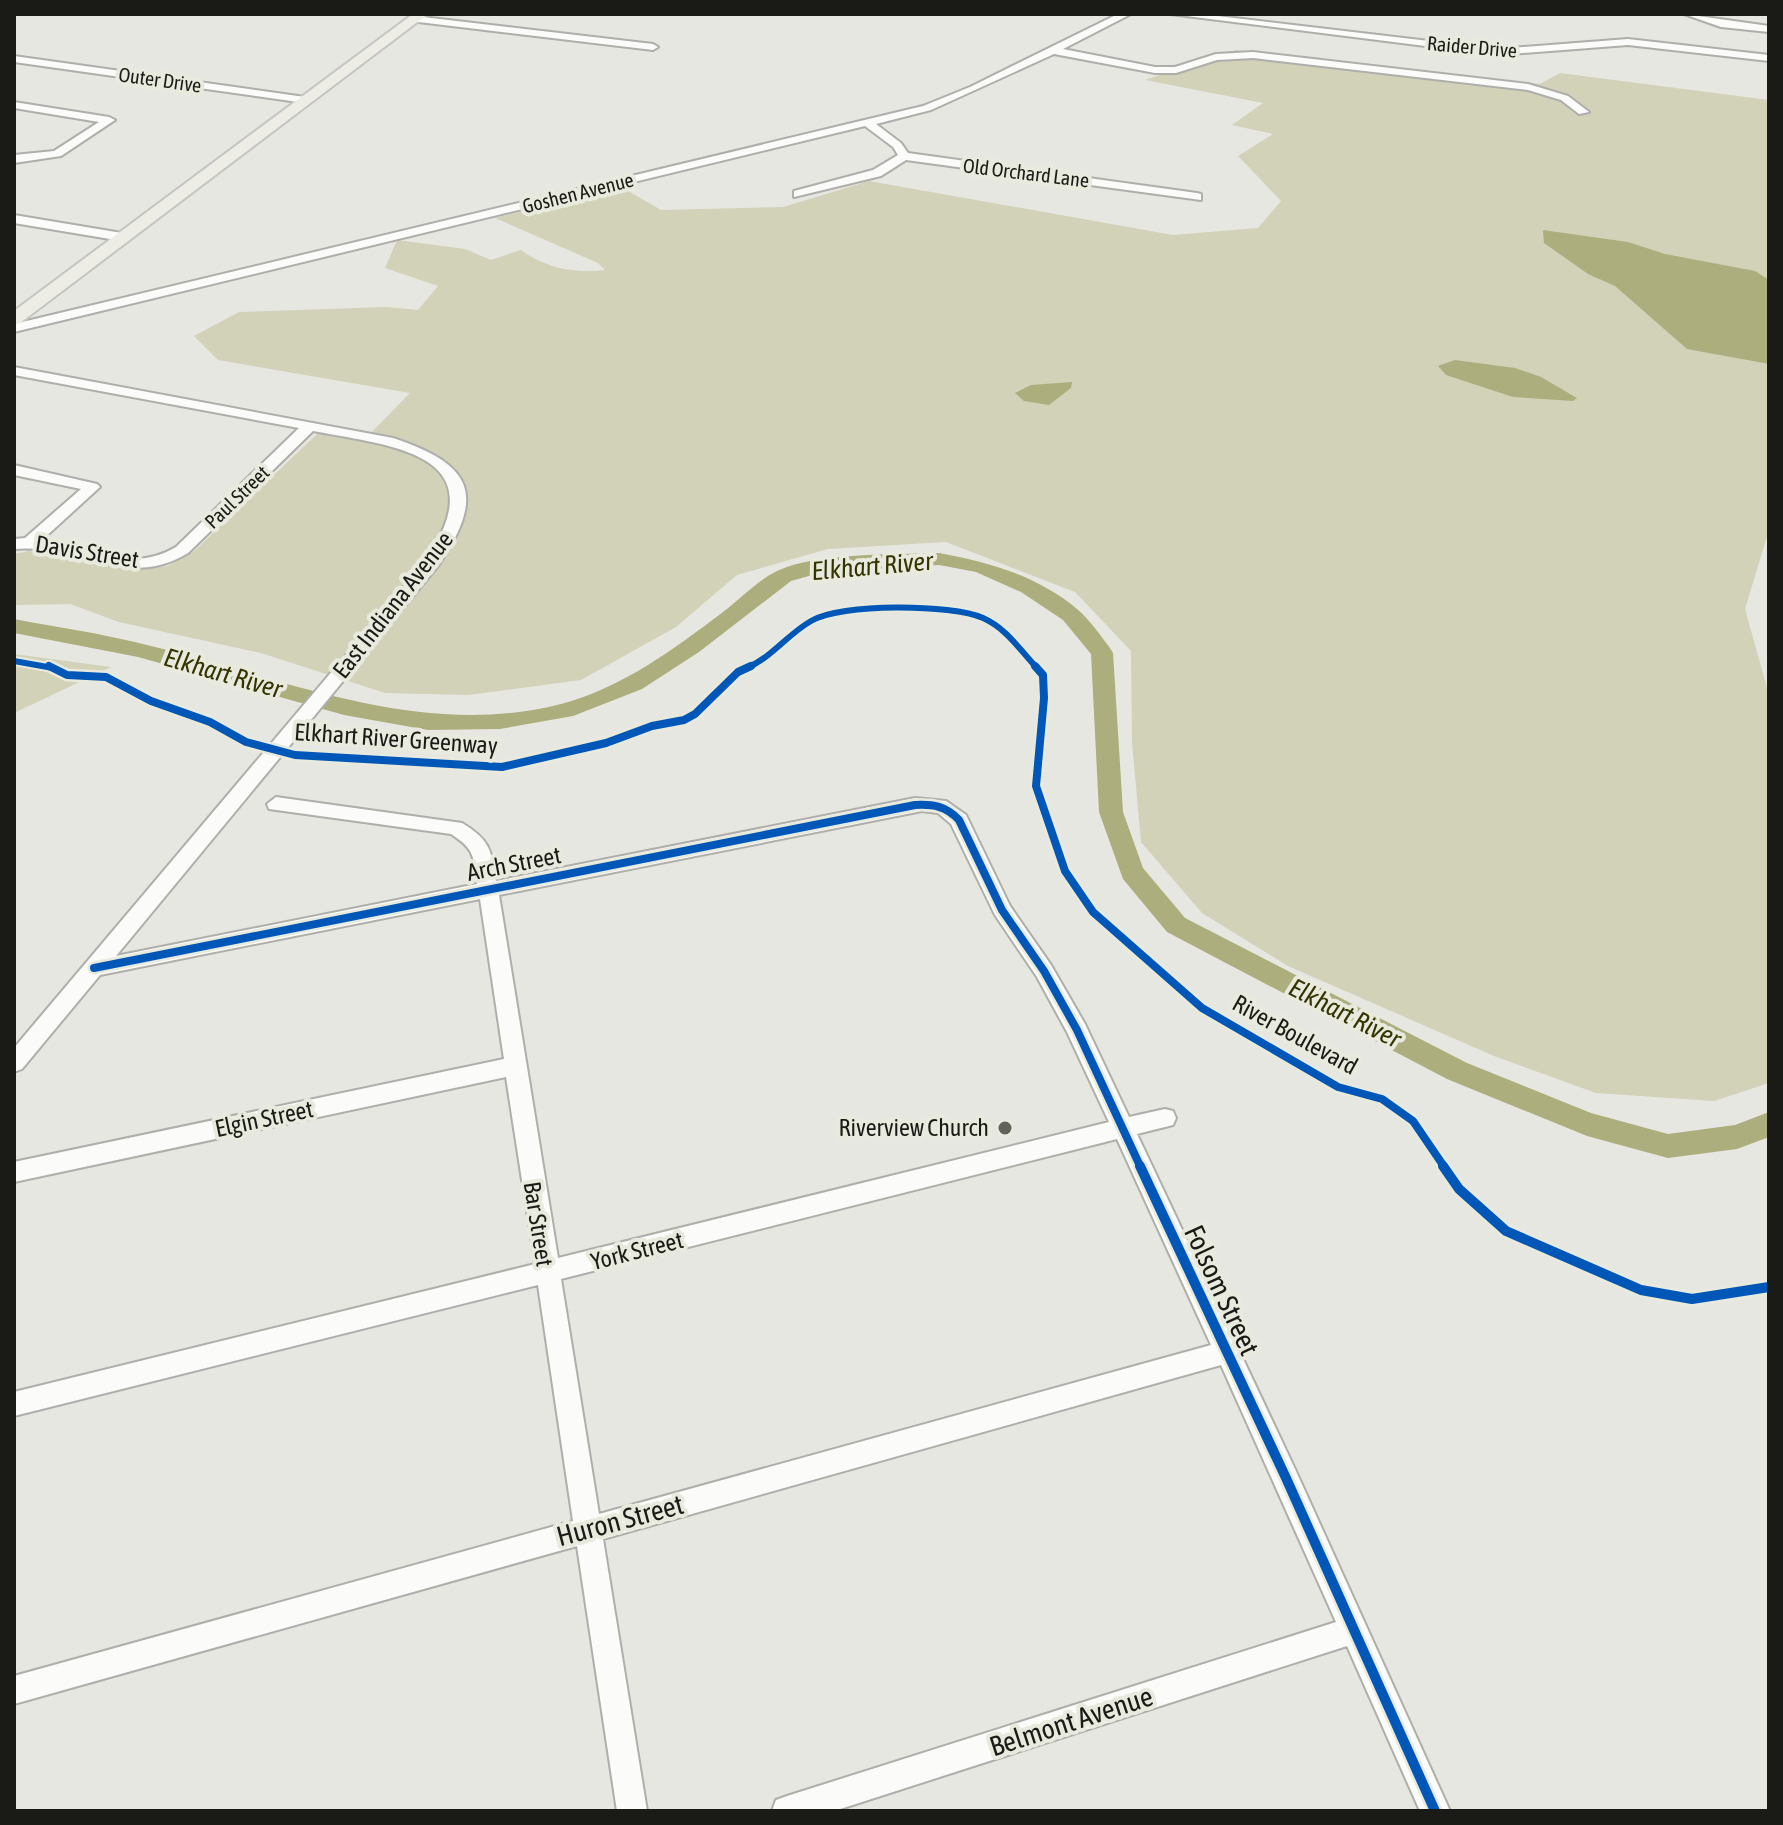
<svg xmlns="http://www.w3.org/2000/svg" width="1783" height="1825" viewBox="0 0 1783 1825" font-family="'Asap Condensed',sans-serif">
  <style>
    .green { fill: #d1d2b8 }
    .water { fill: #acae7d }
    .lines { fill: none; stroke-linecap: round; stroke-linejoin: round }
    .river { fill: #acae7d; fill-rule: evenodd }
    .minor-casing { stroke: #aeaeaa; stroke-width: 4 }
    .major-casing { stroke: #c4c4c2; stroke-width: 4 }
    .minor { fill: #fbfbfa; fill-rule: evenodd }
    .major { fill: #edede6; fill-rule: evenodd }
    .cycleway-far2-casing { stroke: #e9eade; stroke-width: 10 }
    .cycleway-far1-casing { stroke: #e9eade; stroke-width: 13 }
    .cycleway-casing { stroke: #e9eade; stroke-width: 15 }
    .cycleway-far2 { stroke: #0057b8; stroke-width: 6 }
    .cycleway-far1 { stroke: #0057b8; stroke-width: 8 }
    .cycleway { stroke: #0057b8; stroke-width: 10 }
    .poi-dot { fill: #62625d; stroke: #e9eade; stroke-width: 3 }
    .labels { text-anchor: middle; stroke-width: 8; stroke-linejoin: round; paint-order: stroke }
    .far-street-label { font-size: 20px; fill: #1a1a16; stroke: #e9eade }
    .street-label { font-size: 24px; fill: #1a1a16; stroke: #e9eade }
    .poi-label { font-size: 24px; fill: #1a1a16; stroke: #e9eade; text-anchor: end }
    .water-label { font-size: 26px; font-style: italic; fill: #343400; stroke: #e9eade }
    .near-street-label { font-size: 28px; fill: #1a1a16; stroke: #e9eade }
  </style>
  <rect width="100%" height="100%" fill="#e7e7e1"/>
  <path class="green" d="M1236,50L1540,84L1560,73L1769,100V530L1745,609L1769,695V1083L1714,1101L1596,1093L1494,1056L1288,966L1202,913L1141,842L1132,742L1131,651L1075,592L946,542L828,549L737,575L676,627L581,680L468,695L385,693L261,653L119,622L70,604L14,605V554L29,551L137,569L168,566L194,551L317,434L363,441L410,393L218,360L194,336L239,312L386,307L418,310L438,286L385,268L397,240L465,249L491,260L521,250C547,269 573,273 605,270L598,263L495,218L621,187L661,210L783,207L869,181L1173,235L1258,228L1281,201L1238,156L1273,134L1232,125L1263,103L1145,80Z
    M14,654L111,667L14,713Z"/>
  <path class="water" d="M1543,230L1628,242L1665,254L1755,271L1769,280V364L1687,349L1615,286L1588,274L1544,243Z
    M1455,360L1515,368L1541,377L1577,398L1573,401L1513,397L1446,375L1438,366Z
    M1072,382L1071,388L1049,405L1024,401L1015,393L1031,385Z"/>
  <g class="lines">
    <path class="river" d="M939,553C989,562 1038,576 1077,609C1090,620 1100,635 1110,648L1113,653L1123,812L1143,868L1185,918L1467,1063L1591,1113L1668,1134L1735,1125L1769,1112V1137L1737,1149L1668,1158L1587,1136L1447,1079L1167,932L1123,879L1099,812L1091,654L1063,620L1021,592L976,572L939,565L823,572L791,581L699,652L642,689L573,716L500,729L428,730L344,715L138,657L14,633V619C56,627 98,633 139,643C277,675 417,741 561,704C622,688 674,649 723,612C740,599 758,580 777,571C817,552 894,555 939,553Z"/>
    <g class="minor-casing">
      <path id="minor" d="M1118,14H1131L1063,49L1155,67H1175L1216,54L1253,52L1528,84L1568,96L1589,112L1579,114L1561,100L1528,90L1253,58L1217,60L1176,73H1155L1054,54L931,110L876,124L901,143L908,153L1197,193L1201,194V200L906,160L881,176L794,197V191L873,170L898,155L893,147L865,126L14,332V324L923,106L970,87Z
        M1170,14H1201L1497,49L1628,39L1769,55V61L1628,45L1497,55Z
        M1684,14L1769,26V32L1721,27Z
        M414,16L653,44L658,47L653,50L410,21V17Z
        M14,56L305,97L311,100L305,103L14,62Z
        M14,102L109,117L115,120L61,156L14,163V155L54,151L99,122L14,108Z
        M14,215L122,233L128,237L122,241L14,223Z
        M14,367L393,438C474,465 486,495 438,566L116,956L477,884C473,857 476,850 451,834L269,809L267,804L276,797L462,823C490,840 491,849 496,881L915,798L946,801L966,815L1010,906L1051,965L1085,1024L1129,1117L1165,1109L1173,1111L1176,1118L1173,1125L1137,1134L1295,1469L1450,1811H1420L1347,1646L834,1811H772L776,1800L787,1796L1336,1622L1221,1365L603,1539L647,1811H617L577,1546L14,1704V1676L573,1521L538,1285L14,1416V1392L535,1264L506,1077L14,1182V1162L504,1059L480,899L100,975L22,1069L14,1072V1048L426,560C498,453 392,446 313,431L188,553C126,591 78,543 14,549V539L25,538L81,489L14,475V465L97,484L100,487L43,539C92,545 129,575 176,547L299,428L14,375ZM922,811L938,813L951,824L995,915L1037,977L1067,1032L1109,1122L558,1258L499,895ZM1117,1139L1211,1345L599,1514L561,1279Z"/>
    </g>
    <g class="major-casing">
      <path id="major" d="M413,14H428L20,323L14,324V311Z"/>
    </g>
    <use href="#minor" class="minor"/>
    <use href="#major" class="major"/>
    <g class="cycleway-far2-casing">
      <path id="cycleway-far2" d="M14,661L53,668
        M747,668C772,657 788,634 811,621C840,603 952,604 983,618C1006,628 1020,650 1037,668"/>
    </g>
    <g class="cycleway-far1-casing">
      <path id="cycleway-far1" d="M49,666L67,675L106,677L151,701L210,722L246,742L295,755L502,767L606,743L652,726L684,720L695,714L738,672L751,666
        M1035,666L1043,675L1044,698L1036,786L1065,871L1093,912L1202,1008L1338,1087L1382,1099L1413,1121L1445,1168
        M94,968L915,805C933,804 946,806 959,820L1002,910L1044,971L1077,1030L1141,1168"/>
    </g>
    <g class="cycleway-casing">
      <path id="cycleway" d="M1140,1166L1286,1478L1435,1811
        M1443,1166L1459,1189L1506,1231L1641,1290L1692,1299L1769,1287"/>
    </g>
    <use href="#cycleway-far2" class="cycleway-far2"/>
    <use href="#cycleway-far1" class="cycleway-far1"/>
    <use href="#cycleway" class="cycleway"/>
  </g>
  <circle class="poi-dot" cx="1005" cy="1128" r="8"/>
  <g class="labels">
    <g class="far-street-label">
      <text transform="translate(1472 47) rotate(5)" y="7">Raider Drive</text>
      <text transform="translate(160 80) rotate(8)" y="7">Outer Drive</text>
      <text transform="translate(1026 173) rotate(7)" y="7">Old Orchard Lane</text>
      <text transform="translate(578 193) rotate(-14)" y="7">Goshen Avenue</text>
      <text transform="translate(237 497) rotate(-44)" y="7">Paul Street</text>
    </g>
    <g class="street-label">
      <text transform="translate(87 552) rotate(9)" y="8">Davis Street</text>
      <text transform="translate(393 605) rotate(-52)" y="8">East Indiana Avenue</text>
      <text transform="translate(396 739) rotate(4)" y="8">Elkhart River Greenway</text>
      <text transform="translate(514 864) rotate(-11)" y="8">Arch Street</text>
      <text transform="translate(1295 1035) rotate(29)" y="8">River Boulevard</text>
      <text transform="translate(264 1119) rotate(-12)" y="8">Elgin Street</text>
      <text transform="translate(538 1224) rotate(81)" y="8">Bar Street</text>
      <text transform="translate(637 1251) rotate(-14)" y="8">York Street</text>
    </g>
    <g class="poi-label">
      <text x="989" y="1136">Riverview Church</text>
    </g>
    <g class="water-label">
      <text transform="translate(872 566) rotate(-5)" y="9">Elkhart River</text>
      <text transform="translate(223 673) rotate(16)" y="9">Elkhart River</text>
      <text transform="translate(1345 1013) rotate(27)" y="9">Elkhart River</text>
    </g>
    <g class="near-street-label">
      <text transform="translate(1222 1290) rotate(65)" y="10">Folsom Street</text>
      <text transform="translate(620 1520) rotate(-15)" y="10">Huron Street</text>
      <text transform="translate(1071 1721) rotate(-18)" y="10">Belmont Avenue</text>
    </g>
  </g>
  <rect width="1783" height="1825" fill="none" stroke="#1a1a16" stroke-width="32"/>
</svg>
